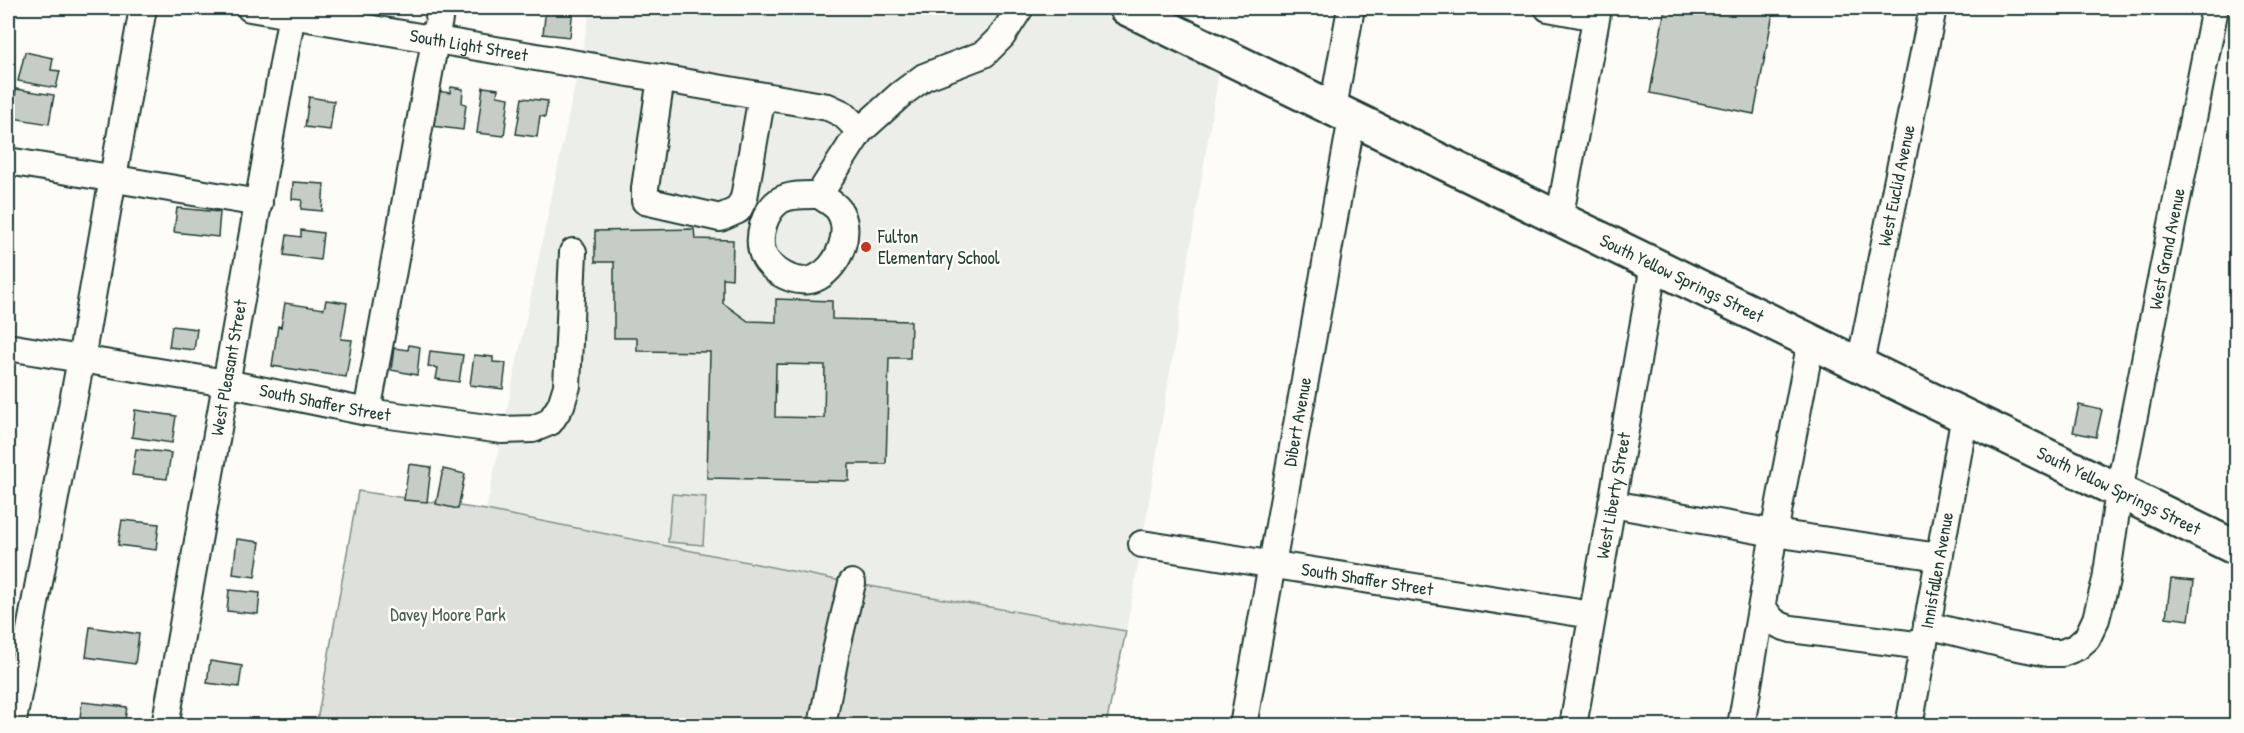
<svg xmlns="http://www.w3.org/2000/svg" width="2244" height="733" viewBox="0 0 2244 733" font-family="'Patrick Hand',sans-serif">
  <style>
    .built { fill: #eceee9 }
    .green { fill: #dde0db; stroke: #7e8e88; stroke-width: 1.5 }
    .building { fill: #c6cdc7; stroke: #1f3d34; stroke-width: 1.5; fill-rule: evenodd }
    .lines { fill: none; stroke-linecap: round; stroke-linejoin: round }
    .minor-casing { stroke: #1f3d34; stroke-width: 30 }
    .major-casing { stroke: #1f3d34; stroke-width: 38 }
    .minor { stroke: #fdfcf7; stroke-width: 26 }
    .major { stroke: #fdfcf7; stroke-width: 33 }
    .poi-dot { fill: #c8321e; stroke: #fdfcf7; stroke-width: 2 }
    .labels { text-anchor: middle; stroke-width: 5; stroke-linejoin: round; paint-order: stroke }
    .street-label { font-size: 18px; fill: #1f3d34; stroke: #fdfcf7 }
    .poi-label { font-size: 18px; fill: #1f3d34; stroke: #fdfcf7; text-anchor: start }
    .park-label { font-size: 18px; fill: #455e55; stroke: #fdfcf7 }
  </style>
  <rect width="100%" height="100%" fill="#fdfcf7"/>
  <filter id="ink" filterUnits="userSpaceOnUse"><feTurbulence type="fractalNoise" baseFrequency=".0167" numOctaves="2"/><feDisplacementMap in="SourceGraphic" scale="12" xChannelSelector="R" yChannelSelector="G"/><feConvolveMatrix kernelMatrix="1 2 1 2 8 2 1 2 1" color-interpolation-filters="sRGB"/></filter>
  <g filter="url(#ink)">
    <path class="built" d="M591,8H1126L1222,53L1142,544L1126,631L852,583L486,510Z"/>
    <path class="green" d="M358,491L486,510L852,583L1126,631L1106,725L316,726Z
      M672,494L706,497L703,545L668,542Z"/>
    <path class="building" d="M546,8H573L570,37L543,34Z
      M1665,8H1774L1754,114L1650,93Z
      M25,52L53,58L51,70L60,71L56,88L18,81Z
      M451,87L463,89L462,103L466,104L463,130L432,126L437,91L450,93Z
      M483,87L498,89L497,96L509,98L504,136L477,133Z
      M16,89L54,95L49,124L12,118Z
      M309,97L334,101L330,130L305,127Z
      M522,98L548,101L545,117L540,116L537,137L516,134Z
      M293,182L324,184L322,211L301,209L302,200L292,199Z
      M177,208L220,212L218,237L174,232Z
      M694,229L695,239L733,240L732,279L723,278V303L748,321L776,322V299L832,301V319L911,321L910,358H889L886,464H849V481L707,478L710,352L637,351V338H614V262H595V231ZM776,364L825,365L824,418L775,417Z
      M301,230L323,233L320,260L284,255L287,235L301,237Z
      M326,300L347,303L341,339L352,340L346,377L272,366L278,326L281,327L285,303L324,309Z
      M172,326L197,329L194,350L169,347Z
      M409,345L420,347L417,375L391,370L394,348L408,350Z
      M430,351L463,355L459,382L436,379L438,368L428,367Z
      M474,355L493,357V362L506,363L503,389L470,385Z
      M2079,405L2102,410L2096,437L2073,432Z
      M135,410L176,416L172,443L132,437Z
      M136,449L171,453L167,479L132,475Z
      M409,464L431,467L427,502L404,500Z
      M443,469L465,474L458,509L436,504Z
      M122,520L159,524L156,550L118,545Z
      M237,539L260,542L255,577L233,574Z
      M2171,579L2194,581L2189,620L2166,617Z
      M229,590L260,593L258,614L227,611Z
      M90,627L139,634L135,664L86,657Z
      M210,661L242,666L239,687L207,683Z
      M82,702L127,707L124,726H79Z"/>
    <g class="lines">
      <g class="minor-casing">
        <g id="minor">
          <path id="s1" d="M250,8L828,107L843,114L860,131"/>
          <path d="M1548,8L1596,17"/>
          <path d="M661,78L645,188V201L720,218L738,210L744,198L762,96"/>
          <path d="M1333,108L1351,8"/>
          <path d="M8,161L259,203"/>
          <path d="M819,195L860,131L901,94L924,77L984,54L1002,36L1020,8"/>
          <path d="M819,195C825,199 834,204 838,209C853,230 840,265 818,277C799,288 767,271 762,251C758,235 764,212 779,201C789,194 807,195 819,195Z"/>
          <path d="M1559,220L1598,8"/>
          <path id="s2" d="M8,347L226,383L367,412L502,430L533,429L550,422L561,405L567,386L573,252"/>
          <path id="s3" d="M1860,364L1933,8"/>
          <path d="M367,412L441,8"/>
          <path d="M1612,504L1774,533L1939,557"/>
          <path id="s4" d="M1142,544L1592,615"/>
          <path d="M1762,605C1769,619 1775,625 1791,629L1923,646"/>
          <path id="s5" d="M1927,625L2003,644L2048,653H2062L2077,647L2087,638L2096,619L2106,580L2119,491L2215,8"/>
          <path d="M12,726L81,359L143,8"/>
          <path id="s6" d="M165,726L293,8"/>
          <path d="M822,726L836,651L852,583"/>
          <path id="s7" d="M1243,726L1352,118"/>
          <path id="s8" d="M1573,726L1654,265"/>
          <path d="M1741,726L1774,533L1811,341"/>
          <path id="s9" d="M1909,726L1965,415"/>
        </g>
      </g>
      <g class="major-casing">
        <g id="major">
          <path id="s10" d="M1126,8L2236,548"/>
        </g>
      </g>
      <use href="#minor" class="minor"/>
      <use href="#major" class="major"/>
    </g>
  </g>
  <circle class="poi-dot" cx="866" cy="247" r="6"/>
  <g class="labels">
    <g class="street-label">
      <text dy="6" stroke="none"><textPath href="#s1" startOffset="222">South Light Street</textPath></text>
      <text dy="6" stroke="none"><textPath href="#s3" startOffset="182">West Euclid Avenue</textPath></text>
      <text dy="6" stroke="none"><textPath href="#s5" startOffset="566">West Grand Avenue</textPath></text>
      <text dy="6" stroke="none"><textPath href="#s10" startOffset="618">South Yellow Springs Street</textPath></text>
      <text dy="6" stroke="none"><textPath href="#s6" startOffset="364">West Pleasant Street</textPath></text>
      <text dy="6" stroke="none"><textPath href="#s2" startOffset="322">South Shaffer Street</textPath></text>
      <text dy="6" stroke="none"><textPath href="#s7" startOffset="309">Dibert Avenue</textPath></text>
      <text dy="6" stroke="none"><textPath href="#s10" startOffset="1104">South Yellow Springs Street</textPath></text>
      <text dy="6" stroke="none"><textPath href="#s8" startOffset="234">West Liberty Street</textPath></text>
      <text dy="6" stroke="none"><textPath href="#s9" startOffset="158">Innisfallen Avenue</textPath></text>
      <text dy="6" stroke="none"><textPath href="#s4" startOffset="228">South Shaffer Street</textPath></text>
    </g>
    <g class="poi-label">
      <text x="878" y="243">Fulton<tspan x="878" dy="21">Elementary School</tspan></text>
    </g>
    <g class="park-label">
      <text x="448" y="621">Davey Moore Park</text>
    </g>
  </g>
  <rect width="2244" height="733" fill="none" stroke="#fdfcf7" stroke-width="30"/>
  <rect x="15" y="15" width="2214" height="703" fill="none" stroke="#1f3d34" stroke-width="2" filter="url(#ink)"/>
</svg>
